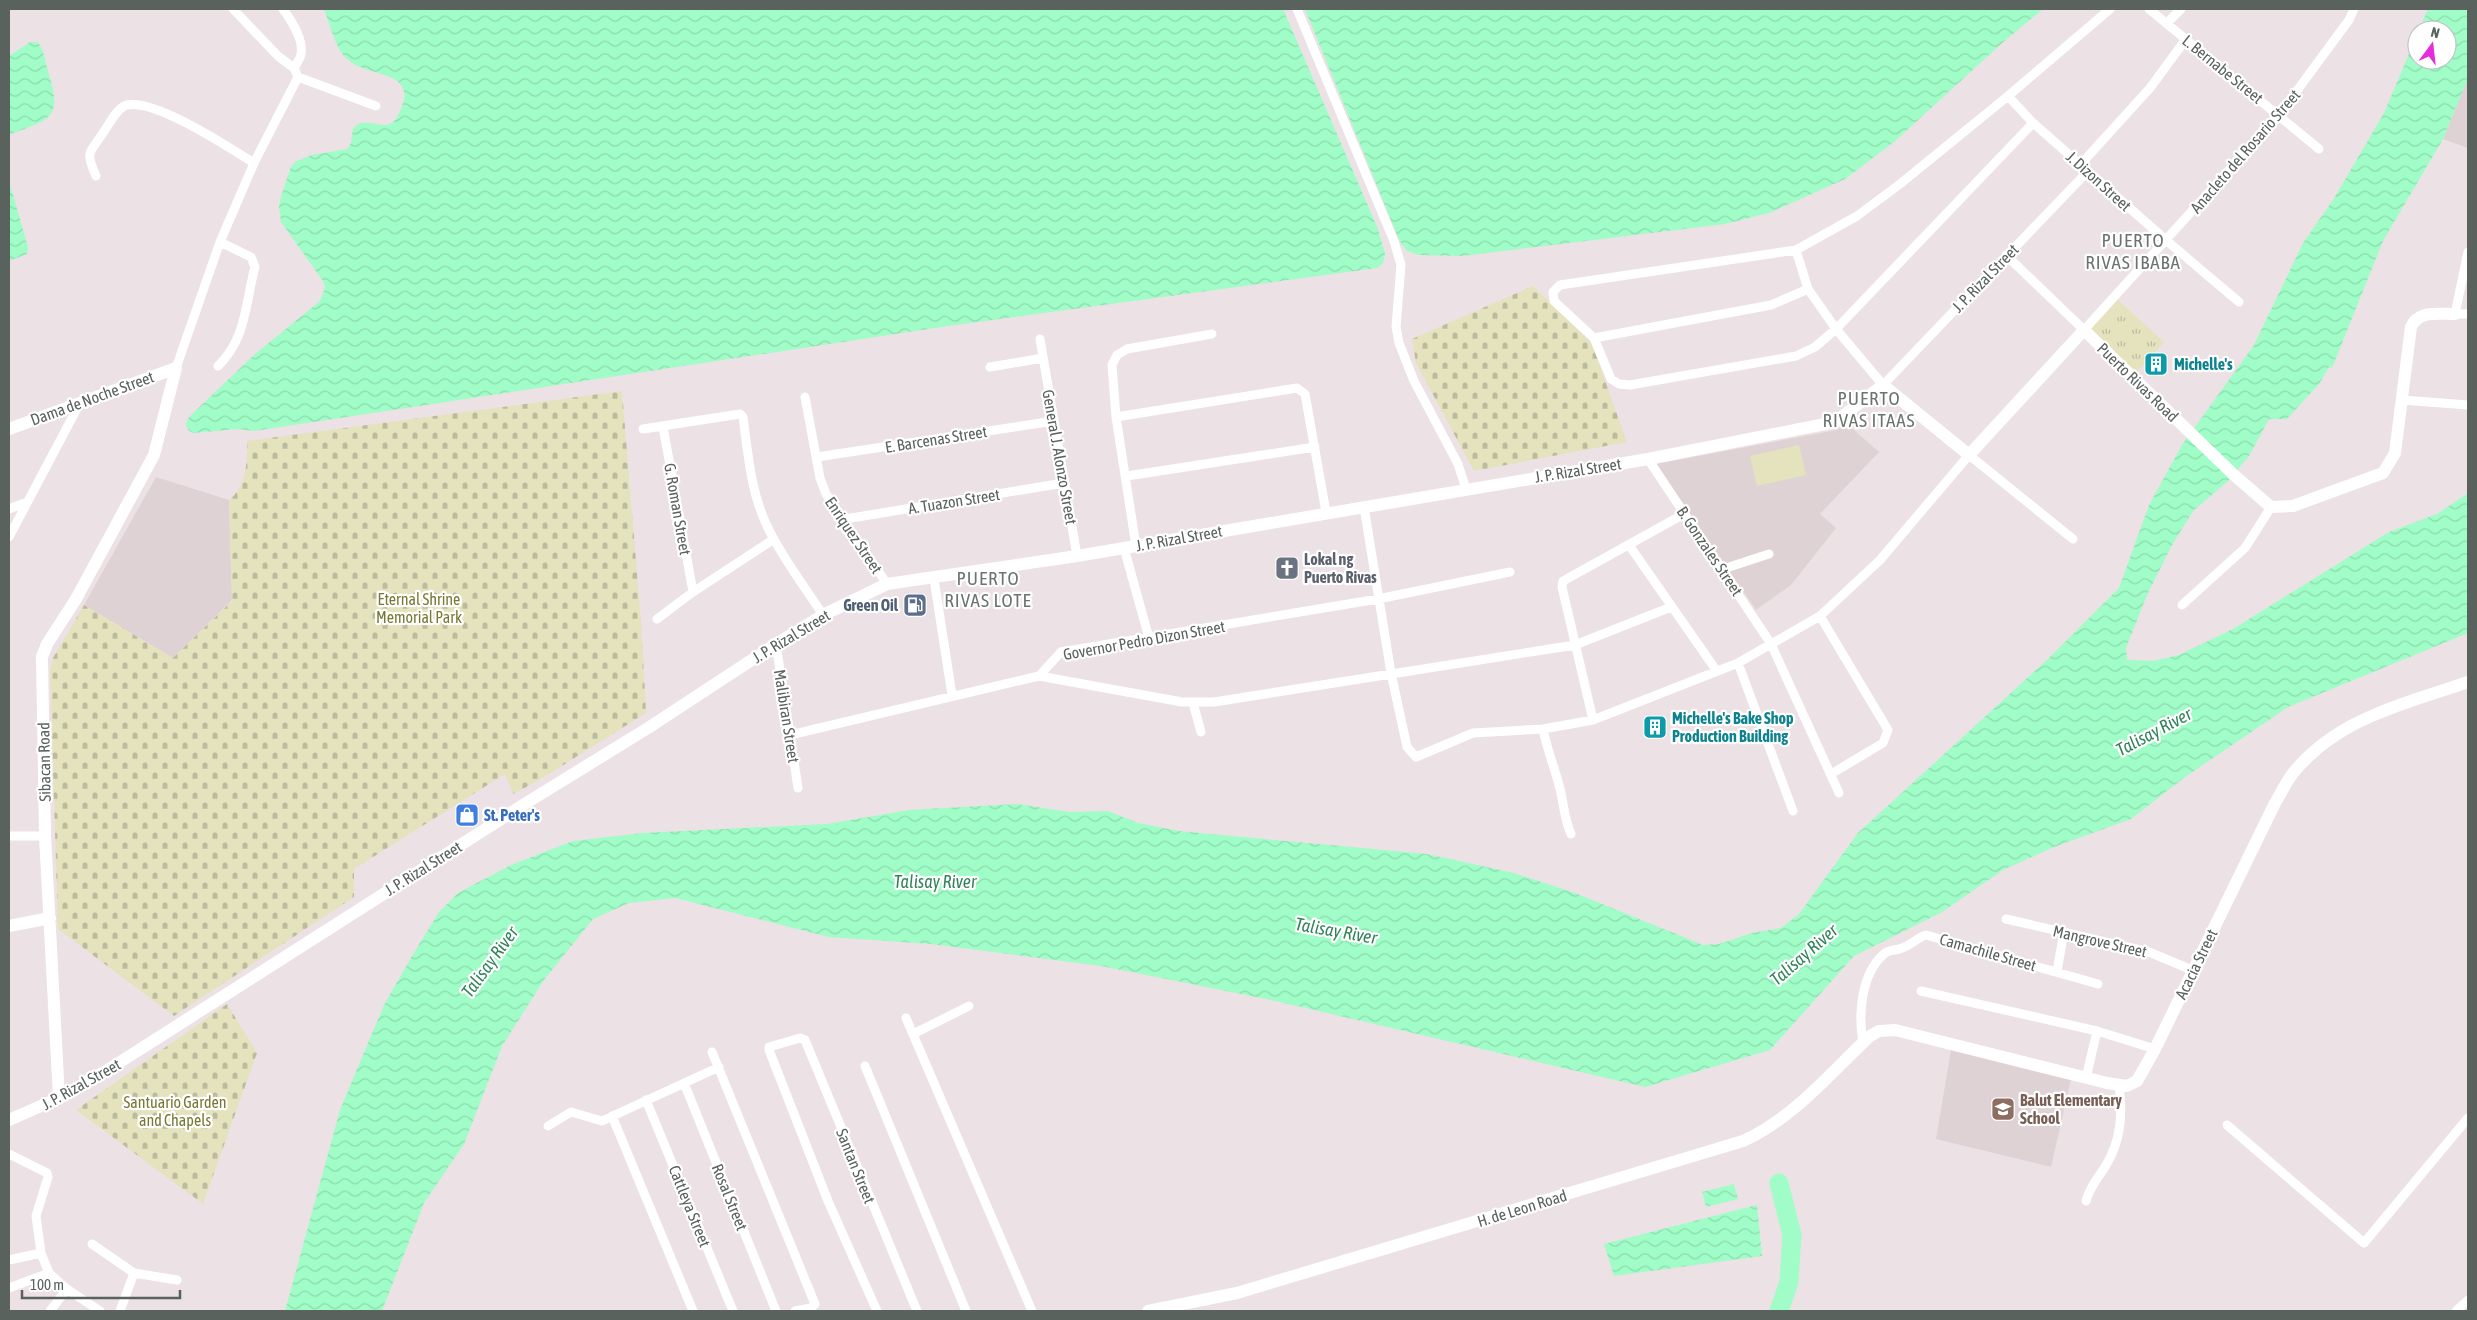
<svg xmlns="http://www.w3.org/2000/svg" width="2477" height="1320" viewBox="0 0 2477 1320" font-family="'Asap Condensed',sans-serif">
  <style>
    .education { fill: #dfd2d5 }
    .grass { fill: url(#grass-tufts) }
    .cemetery { fill: url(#cemetery-stones) }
    .pitch { fill: #e4e3be }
    .water { fill: url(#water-waves) }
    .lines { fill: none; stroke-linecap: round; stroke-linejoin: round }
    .river { stroke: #a0fdc7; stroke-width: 19 }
    .street { stroke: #fff; stroke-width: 9 }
    .secondary { stroke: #fff; stroke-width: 12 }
    .labels { text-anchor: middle; stroke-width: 4.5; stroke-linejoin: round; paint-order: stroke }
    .street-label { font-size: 16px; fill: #5a625e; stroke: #fff }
    .culture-label { font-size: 16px; font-weight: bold; fill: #0d838f; stroke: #fff; text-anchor: start }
    .worship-label { font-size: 16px; font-weight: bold; fill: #5b616d; stroke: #fff; text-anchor: start }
    .park-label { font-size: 16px; fill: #777832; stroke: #fff }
    .service-label { font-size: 16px; font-weight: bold; fill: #4e5e75; stroke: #fff; text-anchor: end }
    .shop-label { font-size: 16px; font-weight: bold; fill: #366cbe; stroke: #fff; text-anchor: start }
    .education-label { font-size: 16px; font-weight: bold; fill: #785e54; stroke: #fff; text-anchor: start }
    .water-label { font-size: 18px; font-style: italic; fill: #32835a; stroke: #fff }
    .quarter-label { font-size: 19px; letter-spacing: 1px; fill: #6b746f; stroke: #fff }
  </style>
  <defs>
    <pattern id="grass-tufts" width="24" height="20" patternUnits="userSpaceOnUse" patternTransform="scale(1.25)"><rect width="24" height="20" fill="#e4e3be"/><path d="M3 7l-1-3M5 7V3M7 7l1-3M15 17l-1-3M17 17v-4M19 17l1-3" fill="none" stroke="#bcbb9e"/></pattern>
    <pattern id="cemetery-stones" width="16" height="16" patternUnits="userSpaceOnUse" patternTransform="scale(1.25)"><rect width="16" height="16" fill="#e4e3be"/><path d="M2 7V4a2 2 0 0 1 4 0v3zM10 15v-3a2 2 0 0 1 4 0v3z" fill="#bcbb9e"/></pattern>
    <pattern id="water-waves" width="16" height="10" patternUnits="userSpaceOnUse" patternTransform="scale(1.25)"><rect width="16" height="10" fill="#a0fdc7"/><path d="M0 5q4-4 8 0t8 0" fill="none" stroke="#8cdbad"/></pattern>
  </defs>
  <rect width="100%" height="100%" fill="#ece1e4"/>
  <path class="education" d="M2468,78V148L2443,139Z
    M1846,423L1879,452L1820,514L1836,528L1791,585L1756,610L1656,464L1837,430Z
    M156,477L229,500L232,600L173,658L84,605Z
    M1951,1050L2071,1079L2051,1167L1936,1139Z"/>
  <path class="grass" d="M2116,298L2164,342L2136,373L2088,329Z"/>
  <path class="cemetery" d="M1533,286L1592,344L1627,442L1474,471L1416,363L1412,339Z
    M622,391L641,622L646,713L541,779L513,794L505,774L354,869V897L174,1016L58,929L50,670L53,658L84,605L173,658L232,601L229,500C246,487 248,461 247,441Z
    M227,1004L257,1053L203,1204L76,1110Z"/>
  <path class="pitch" d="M1799,445L1806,475L1757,486L1750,456Z"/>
  <path class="water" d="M324,9H1283L1378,229L1385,254L1383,263L1377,268L948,326L254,431L238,429L193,433L188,430L186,424L189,417L254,355L320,301L325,288L323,281L281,222L279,207L281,196L291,167L295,162L311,155L347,149L351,143L353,128L360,123C383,121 391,136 402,106C416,69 365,78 346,58C336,49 329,22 324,9Z
    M1305,9H2043L2001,44L1894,142L1845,179L1769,213L1725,224L1462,256L1419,255L1407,251L1399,240Z
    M2428,9H2468V78L2443,139L2383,241L2332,368L2329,367L2319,384L2287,419H2269L2249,456L2227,482L2193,511L2172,545L2147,595L2126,648L2127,660L2153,661L2179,655L2233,629L2389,532L2437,514L2468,493V633L2288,707L2185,777L2131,819L2054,847L2003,870L1942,912L1854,956L1770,1050L1645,1087L1271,1000L1101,966L931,944L829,937L675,898L629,903L593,919L544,980L502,1046L464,1144L424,1203L382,1311H285L340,1110L384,1005L412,956L439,912L458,893L511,865L573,841L643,833L827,824L909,810L1017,804L1069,812L1108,811L1138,823L1179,831L1427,854L1514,873L1575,893L1703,945L1719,944L1752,933L1781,928L1799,914L1858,833L2049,658L2119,588L2149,505L2182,445L2254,345L2303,243L2333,200L2384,113L2417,35V60H2447V30H2419Z
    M30,42H37C44,48 45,62 48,71C63,120 51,118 9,135V56Z
    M9,181L28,247L27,254L9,261Z
    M1734,1184L1738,1199L1706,1207L1702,1192Z
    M1757,1205L1762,1256L1614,1276L1604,1244Z"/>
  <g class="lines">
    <path class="river" d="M1779,1311L1789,1282L1792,1235L1779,1183"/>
    <path class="street" d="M233,9L279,57L294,68
      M1297,9L1394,241L1401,265L1396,327L1399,343L1414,381L1458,464L1466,489
      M2149,9L2319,149
      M2167,23L2181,9
      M298,77L376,106
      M2008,96L2033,123L2167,241L2239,302
      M2033,123L1836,329L1883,385L2088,171
      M2081,164L2150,88L2186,39
      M96,176C85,151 89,154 103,133C109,125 117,107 127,105C156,99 228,147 254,163
      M1796,250L1808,289L1836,329L1815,347L1796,356L1630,385L1619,384L1611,379L1594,338L1554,301L1553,292L1560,285L1796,250L1857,216L1900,184L2008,96L2110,9
      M2468,252L2455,314H2468
      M2006,255L2084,330L2279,115L2349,20L2354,9
      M1594,338L1771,305L1808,289
      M1040,339L1077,556
      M218,366C247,338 245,303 255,267L251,257L220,242
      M990,367L1043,358
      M176,368L220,242L254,163L298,77L294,68C296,64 301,58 301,54C304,39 291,20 283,9
      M805,397L820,478L826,494L887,584
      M2402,400L2468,405
      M1116,417L1297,388L1305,394L1326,512
      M663,427L693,592
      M643,429L740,414L743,417C748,454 751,494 768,528C783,559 805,587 823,615
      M817,457L1054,421
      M1648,459L1771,644L1839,793
      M1127,476L1315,447
      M1364,507L1391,673L1407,747L1416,757L1473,733L1543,729L1593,720L1738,663L1820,616L1880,560L1969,455L2073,539
      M9,509L27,502
      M845,519L1064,483
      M9,537L81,401
      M1629,545L1716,670
      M1136,546L1116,417L1112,365L1117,355L1127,349L1212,334
      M1124,548L1149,638
      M1723,569L1769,554
      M934,579L952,695
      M2182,605L2245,548L2271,507
      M1820,616L1888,730L1883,743L1831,774
      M657,619L693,592L774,539
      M776,644L798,788
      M1738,663L1793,811
      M1039,676L1182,702H1214L1575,645L1671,607
      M1193,703L1201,732
      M1593,720L1562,587L1563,581L1684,514
      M1543,729C1547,750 1555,768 1560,789C1564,804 1564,819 1571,834
      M790,735L1039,676L1061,652L1378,599L1510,572
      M9,836H45
      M2006,919L2149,952L2192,970
      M2057,971L2064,932
      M1921,991L2097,1031L2155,1049
      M906,1018L1032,1311
      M913,1034L969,1006
      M1863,1042C1858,1014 1861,974 1884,954C1889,949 1896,951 1902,948C1911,945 1917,938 1926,935L2098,984
      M712,1052L815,1304L811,1308L795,1311
      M865,1066L966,1311
      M2086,1078L2097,1031
      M684,1083L776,1311
      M646,1100L733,1311
      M612,1116L693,1311
      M2227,1125L2364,1243L2468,1118
      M548,1126L571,1112L602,1121L719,1067
      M9,1154L47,1173L48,1177L36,1216L41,1253L49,1273L9,1288
      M2086,1201C2090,1187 2097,1179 2105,1167C2121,1141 2123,1115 2119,1085
      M92,1244L134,1273L120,1311
      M9,1260L41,1253
      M49,1273L67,1289L100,1311
      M134,1273L177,1280
      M50,1311L67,1289
      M877,1311L828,1201L769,1050V1047L800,1038L805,1040L917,1311
      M2456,1311L2468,1300"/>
    <path class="secondary" d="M9,429L176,368
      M9,926L50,918
      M59,1098L45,836L42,657L47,644L76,599L154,455L176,368
      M9,1120L59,1098L106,1071L531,800L648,728L776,644L823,615L887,584L1077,556L1648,459L1835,422L1883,385L1969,455L2084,330L2234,475L2271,507L2293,506L2383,473L2395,453L2411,327C2418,310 2439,314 2455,314
      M1148,1311L1237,1293L1743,1141C1794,1118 1830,1073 1870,1036L1879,1031L1895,1030L2107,1083L2127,1086L2137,1081L2155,1049L2275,803C2281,793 2286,782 2293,773C2338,718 2404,704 2468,682"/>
  </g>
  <defs>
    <g id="building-square" transform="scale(1.25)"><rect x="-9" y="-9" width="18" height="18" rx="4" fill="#0f9aa8" stroke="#fff"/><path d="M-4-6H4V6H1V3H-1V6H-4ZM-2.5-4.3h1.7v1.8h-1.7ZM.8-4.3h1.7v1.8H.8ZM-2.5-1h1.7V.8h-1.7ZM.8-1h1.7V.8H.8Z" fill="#fff"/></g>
    <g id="church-square" transform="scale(1.25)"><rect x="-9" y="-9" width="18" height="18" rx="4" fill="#6b7280" stroke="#fff"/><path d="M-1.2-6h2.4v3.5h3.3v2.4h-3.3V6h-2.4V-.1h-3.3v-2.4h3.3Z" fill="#fff"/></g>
    <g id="fuel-square" transform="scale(1.25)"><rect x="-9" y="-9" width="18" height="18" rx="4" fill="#5c6f8a" stroke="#fff"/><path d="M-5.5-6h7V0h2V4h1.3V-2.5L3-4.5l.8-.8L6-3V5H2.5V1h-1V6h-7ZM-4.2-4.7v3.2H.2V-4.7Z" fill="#fff"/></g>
    <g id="shop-square" transform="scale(1.25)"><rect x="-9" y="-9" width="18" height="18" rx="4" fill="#3f7fe0" stroke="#fff"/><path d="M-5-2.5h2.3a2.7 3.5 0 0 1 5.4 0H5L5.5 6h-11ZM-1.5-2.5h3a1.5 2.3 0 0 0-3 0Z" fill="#fff"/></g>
    <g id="school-square" transform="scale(1.25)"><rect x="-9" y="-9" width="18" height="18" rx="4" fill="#8d6e63" stroke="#fff"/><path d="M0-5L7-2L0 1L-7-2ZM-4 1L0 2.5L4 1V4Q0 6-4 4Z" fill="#fff"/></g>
  </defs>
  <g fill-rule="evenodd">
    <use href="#building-square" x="2156" y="364"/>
    <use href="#church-square" x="1287" y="568"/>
    <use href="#fuel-square" x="915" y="605"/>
    <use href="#building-square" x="1655" y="727"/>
    <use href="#shop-square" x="467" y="815"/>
    <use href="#school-square" x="2003" y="1109"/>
  </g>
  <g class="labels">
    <g class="street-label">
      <text transform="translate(2223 69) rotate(39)" y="6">L. Bernabe Street</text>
      <text transform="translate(2245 151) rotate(-49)" y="6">Anacleto del Rosario Street</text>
      <text transform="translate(2099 181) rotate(42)" y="6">J. Dizon Street</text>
      <text transform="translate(1985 278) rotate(-46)" y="6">J. P. Rizal Street</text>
      <text transform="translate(2138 382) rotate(44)" y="6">Puerto Rivas Road</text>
      <text transform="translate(92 398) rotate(-20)" y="6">Dama de Noche Street</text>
      <text transform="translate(936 439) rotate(-9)" y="6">E. Barcenas Street</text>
      <text transform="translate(1060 457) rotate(80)" y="6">General J. Alonzo Street</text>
      <text transform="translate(1578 470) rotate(-9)" y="6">J. P. Rizal Street</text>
      <text transform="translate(954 501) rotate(-9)" y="6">A. Tuazon Street</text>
      <text transform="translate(678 509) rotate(80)" y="6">G. Roman Street</text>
      <text transform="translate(854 535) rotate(56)" y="6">Enriquez Street</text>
      <text transform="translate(1179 538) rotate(-10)" y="6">J. P. Rizal Street</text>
      <text transform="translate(1710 551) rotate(56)" y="6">B. Gonzales Street</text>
      <text transform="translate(791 636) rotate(-31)" y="6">J. P. Rizal Street</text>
      <text transform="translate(1144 640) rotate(-10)" y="6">Governor Pedro Dizon Street</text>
      <text transform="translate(787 716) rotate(81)" y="6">Malibiran Street</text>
      <text transform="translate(44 762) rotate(-91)" y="6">Sibacan Road</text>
      <text transform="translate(423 868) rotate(-32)" y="6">J. P. Rizal Street</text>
      <text transform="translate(2100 941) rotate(13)" y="6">Mangrove Street</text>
      <text transform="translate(1988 952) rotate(16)" y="6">Camachile Street</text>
      <text transform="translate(2196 964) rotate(-64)" y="6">Acacia Street</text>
      <text transform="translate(81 1084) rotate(-29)" y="6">J. P. Rizal Street</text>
      <text transform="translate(856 1166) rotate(68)" y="6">Santan Street</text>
      <text transform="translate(730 1197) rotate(68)" y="6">Rosal Street</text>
      <text transform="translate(690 1206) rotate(68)" y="6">Cattleya Street</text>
      <text transform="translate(1522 1208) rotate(-17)" y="6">H. de Leon Road</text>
    </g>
    <g class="culture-label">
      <text x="2174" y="370">Michelle's</text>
      <text x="1672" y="724">Michelle's Bake Shop<tspan x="1672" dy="18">Production Building</tspan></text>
    </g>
    <g class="worship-label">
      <text x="1304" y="565">Lokal ng<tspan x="1304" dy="18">Puerto Rivas</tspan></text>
    </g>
    <g class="park-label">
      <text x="419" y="605">Eternal Shrine<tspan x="419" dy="18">Memorial Park</tspan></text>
      <text x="175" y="1108">Santuario Garden<tspan x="175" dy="18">and Chapels</tspan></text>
    </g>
    <g class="service-label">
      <text x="898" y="611">Green Oil</text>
    </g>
    <g class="shop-label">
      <text x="484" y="821">St. Peter's</text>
    </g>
    <g class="education-label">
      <text x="2020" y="1106">Balut Elementary<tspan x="2020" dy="18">School</tspan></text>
    </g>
    <g class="water-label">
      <text transform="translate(2154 732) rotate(-28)" y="6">Talisay River</text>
      <text x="935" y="888">Talisay River</text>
      <text transform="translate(1336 931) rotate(10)" y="6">Talisay River</text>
      <text transform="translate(1804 955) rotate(-41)" y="6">Talisay River</text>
      <text transform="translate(490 962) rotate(-54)" y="6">Talisay River</text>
    </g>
    <g class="quarter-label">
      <text x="2133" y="247">PUERTO<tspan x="2133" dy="22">RIVAS IBABA</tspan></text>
      <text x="1869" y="405">PUERTO<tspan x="1869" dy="22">RIVAS ITAAS</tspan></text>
      <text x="988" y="585">PUERTO<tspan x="988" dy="22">RIVAS LOTE</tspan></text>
    </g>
  </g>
  <rect width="2477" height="1320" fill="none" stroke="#5a625e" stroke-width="20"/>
  <g transform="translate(2432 45) rotate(15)"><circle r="24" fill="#ffffff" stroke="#bdc0bf"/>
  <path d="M0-4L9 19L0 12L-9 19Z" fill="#e52eda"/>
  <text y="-8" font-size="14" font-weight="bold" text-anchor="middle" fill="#5a625e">N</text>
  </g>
  <path d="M22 1290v8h158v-8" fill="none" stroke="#5a625e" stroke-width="2.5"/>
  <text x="30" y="1290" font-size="15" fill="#5a625e" stroke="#ffffff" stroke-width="4" paint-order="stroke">100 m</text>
</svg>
